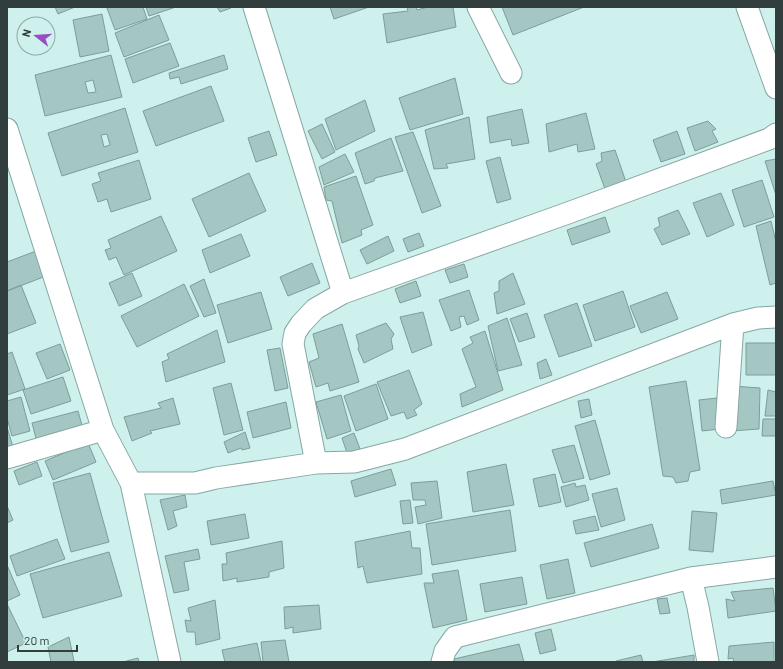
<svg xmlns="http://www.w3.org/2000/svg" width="783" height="669" viewBox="0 0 783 669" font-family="Barlow,sans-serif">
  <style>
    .building { fill: #a5c7c4; stroke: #7d9d9a; fill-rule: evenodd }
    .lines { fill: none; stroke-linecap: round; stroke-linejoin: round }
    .minor-casing { stroke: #86a7a4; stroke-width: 23 }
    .minor { stroke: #fff; stroke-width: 21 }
  </style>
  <rect width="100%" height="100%" fill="#cef1ee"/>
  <path class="building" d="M55,7H75L58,14Z
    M111,7H143L147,19L115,30L107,8Z
    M146,7H176L149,16Z
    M217,7H231V8L220,12Z
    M330,7H369L334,19Z
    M407,7H416L417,10L428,7H453L456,27L387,43L383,14L408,11Z
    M502,7H584L513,35Z
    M102,14L109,51L80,57L73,20Z
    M159,15L169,40L124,57L115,33Z
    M170,43L179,66L133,83L125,59Z
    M111,55L122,97L45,116L35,75ZM93,80L96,92L88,93L85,82Z
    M224,55L228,69L181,84L179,77L170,79L169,73Z
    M455,78L463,114L410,130L399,98Z
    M211,86L224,121L156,146L143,111Z
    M365,100L375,131L336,150L325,119Z
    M125,108L138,152L62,176L48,133ZM107,134L110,145L104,147L101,135Z
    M522,109L529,143L512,146L511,139L490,143L487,117Z
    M586,113L595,149L578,152L577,144L549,152L546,124Z
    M469,117L475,159L446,164L448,168L434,169L425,130Z
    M708,121L716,129L712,131L718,142L695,151L687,128Z
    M322,124L335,152L322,159L308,131Z
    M269,131L277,155L256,162L248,138Z
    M677,131L685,154L661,162L653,140Z
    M413,132L441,206L422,213L395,137Z
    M391,138L403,171L375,178L374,181L365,184L355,153Z
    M615,150L626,182L605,189L596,164L602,161L601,153Z
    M345,154L354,172L324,185L319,167Z
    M500,157L511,199L497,203L486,161Z
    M776,159V195L765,161Z
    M139,160L151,199L111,212L107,199L98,202L92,184L101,181L98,173Z
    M249,173L266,211L209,237L192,199Z
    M356,176L373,225L361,230L362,235L342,243L332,201L326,200L324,187Z
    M762,180L774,217L744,227L732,190Z
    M721,193L734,225L707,237L693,203Z
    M678,210L690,234L662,245L654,229L660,226L658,218Z
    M161,216L177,251L124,275L116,257L109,260L105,250L111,248L108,240Z
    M605,217L610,232L572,245L567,230Z
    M771,221L776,242V283L770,285L756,226Z
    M419,233L424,246L408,252L403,239Z
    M241,234L250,256L210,273L202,250Z
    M388,236L394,251L367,264L360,250Z
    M36,251L46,276L7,291V262Z
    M312,263L320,283L288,296L280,277Z
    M464,264L468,277L450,283L445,270Z
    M132,273L142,296L119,306L109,283Z
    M513,273L525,304L497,314L494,293L499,291V281Z
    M204,279L216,313L204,317L190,286Z
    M416,281L421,296L400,303L395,289Z
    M184,284L199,316L137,347L121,316Z
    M21,285L36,323L7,334V291Z
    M469,290L479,320L467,325L464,316L459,317L461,327L451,331L439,300Z
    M623,291L635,327L595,341L583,305Z
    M261,292L272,329L228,343L217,305Z
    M667,292L678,319L641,333L630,306Z
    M577,303L592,346L559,357L544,315Z
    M423,312L432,345L412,353L400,317Z
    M527,313L535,337L519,342L510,319Z
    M507,318L522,365L498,371L488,326Z
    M386,323L394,334L391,339L393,349L364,363L358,349L359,346L356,335Z
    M342,324L359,382L330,391L328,383L316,387L309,362L319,358L313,334Z
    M217,330L225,362L166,382L162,362L169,359L167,354Z
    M485,331L503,390L462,407L460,394L476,387L462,349L473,343L470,337Z
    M746,343H776V375H746Z
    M60,344L70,370L47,379L36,353Z
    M280,348L288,388L275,391L267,350Z
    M12,352L25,389L7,395V354Z
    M546,359L552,375L540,379L537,363Z
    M409,370L422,404L414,410L417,415L407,419L404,412L391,416L377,382Z
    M63,377L71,401L31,414L23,390Z
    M686,381L700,470L690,472L688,481L676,483L673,477L663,476L649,387Z
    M231,383L243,430L224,435L213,388Z
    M376,384L388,419L356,431L344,396Z
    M733,386L760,388L759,429L731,431Z
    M768,390L776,392V416H765Z
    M341,395L351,431L327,439L316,402Z
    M21,397L30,431L12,436L7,418V401Z
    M173,398L180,424L150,431L152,433L132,441L124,417L161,408L158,403Z
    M717,398L720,429L702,431L699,400Z
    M589,399L592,415L581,418L578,401Z
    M286,402L291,428L253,438L247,412Z
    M78,411L83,429L37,442L32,423Z
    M763,419H776V436H762Z
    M595,420L610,474L590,480L575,426Z
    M7,427L13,447L7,449Z
    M245,432L250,448L242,450L241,448L228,453L224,442Z
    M354,433L360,449L347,453L342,438Z
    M88,443L96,462L53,480L45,461Z
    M574,445L584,478L563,483L552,450Z
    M37,462L42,476L19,485L14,471Z
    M506,464L514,505L473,512L467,472Z
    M391,469L396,485L355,497L351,481Z
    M90,473L109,542L71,552L53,483Z
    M555,474L561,502L539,507L533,479Z
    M437,481L442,518L418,524L415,507L426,505L425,500H413L411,483Z
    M773,481L776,495L722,504L720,490Z
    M575,483L576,487L585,485L589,500L566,507L561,487Z
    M617,488L625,520L601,527L592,494Z
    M185,495L187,507L173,511L177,526L168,530L160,500Z
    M410,500L413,523L403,524L400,501Z
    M7,506L13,520L7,523Z
    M510,510L516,551L432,565L426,524Z
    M692,511L717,513L713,552L689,550Z
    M245,514L249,538L211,545L207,521Z
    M595,516L599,530L576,534L573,521Z
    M652,524L659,548L591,567L584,543Z
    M410,531L412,548H420L422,574L367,583L363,566L358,568L355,542Z
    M57,539L65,559L17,576L10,556Z
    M282,541L284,568L269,572V577L237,582V578L223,581L222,564H227L226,553Z
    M198,549L200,559L184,562L189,590L174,593L165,556Z
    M109,552L122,596L43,618L30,574Z
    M568,559L575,593L547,599L540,565Z
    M7,565L20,595L7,601Z
    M458,570L467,620L433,628L424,583H434L432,574Z
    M522,577L527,604L485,612L480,584Z
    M773,588L776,611L728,618L726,599L735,601L731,592Z
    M667,598L670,613L660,614L657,599Z
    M215,600L220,639L196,645L195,632H187L185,620L191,621L188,608Z
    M7,604L26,643L7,652Z
    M319,605L321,629L293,633V627L285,629L284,607Z
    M551,629L556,650L540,654L535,633Z
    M69,637L74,661L69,662H51L48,647Z
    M285,640L289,662H263L261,642Z
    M774,642V662H734L733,658L728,659L729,646Z
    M257,643L261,662H225L222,650Z
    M519,644L524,662H455L454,659Z
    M641,655L643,662H617L616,661Z
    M694,655V662H652Z
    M138,658L139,662H123Z"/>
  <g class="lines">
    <g class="minor-casing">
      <path id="minor" d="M254,7L343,293
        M478,7L511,73
        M747,7L776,88
        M7,129L103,430L131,483L170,662
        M726,427L733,324
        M7,458L103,430
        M316,463L293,344L295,333L301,324L315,309L343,293L568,213L769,139L776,134
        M131,483H195L216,478L316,463L354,462L405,449L733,324L758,318L776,317
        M691,578L776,567
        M442,662L445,651L455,637L691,578L698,607L708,662"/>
    </g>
    <use href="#minor" class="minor"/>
  </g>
  <rect width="783" height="669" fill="none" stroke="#313e3d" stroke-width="16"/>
  <g transform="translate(36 36) rotate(287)"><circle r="19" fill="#cef1ee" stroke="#8fa9a7"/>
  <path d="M0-3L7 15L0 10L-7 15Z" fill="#994fc1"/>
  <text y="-6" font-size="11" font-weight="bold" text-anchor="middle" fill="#313e3d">N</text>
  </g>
  <path d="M18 645v6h59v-6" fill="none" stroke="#313e3d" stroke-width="2"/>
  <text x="24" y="645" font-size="12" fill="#313e3d" stroke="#cef1ee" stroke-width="3" paint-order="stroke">20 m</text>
</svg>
